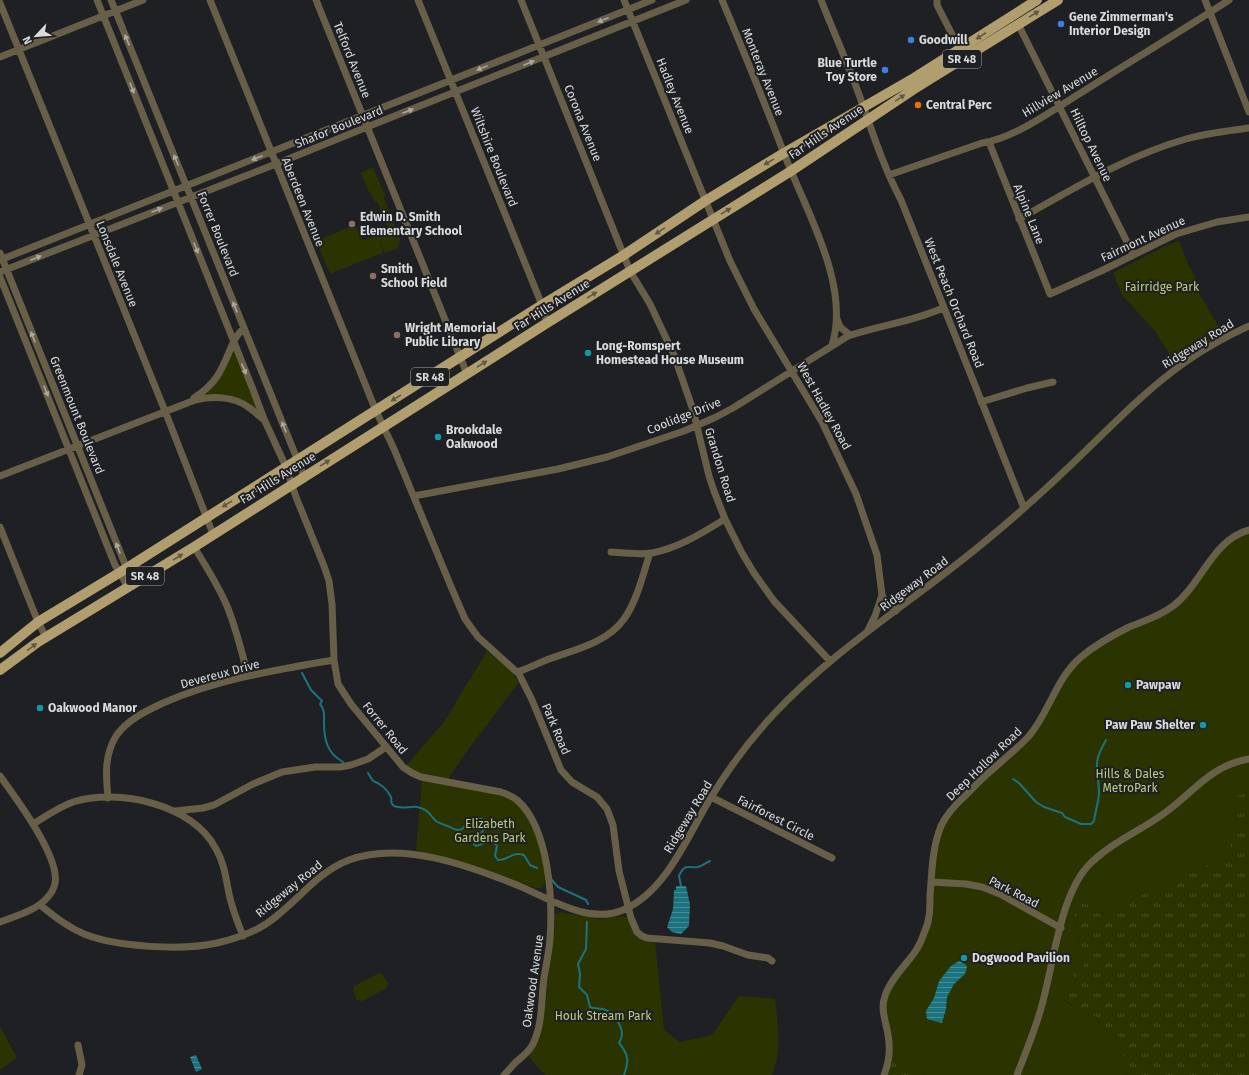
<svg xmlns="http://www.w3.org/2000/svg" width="1249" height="1075" viewBox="0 0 1249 1075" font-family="'Fira Sans',sans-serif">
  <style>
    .grass { fill: url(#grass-tufts) }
    .park { fill: #2b3400 }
    .water { fill: url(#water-rules) }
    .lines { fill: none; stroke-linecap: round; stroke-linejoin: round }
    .stream { stroke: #1a737f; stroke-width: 2 }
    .street { stroke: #685f48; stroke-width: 7 }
    .primary { stroke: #b19e6e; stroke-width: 10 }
    .oneway { fill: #615945 }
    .oneway2 { fill: #aca9a1 }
    .shop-dot { fill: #3f7fe0; stroke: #1f2023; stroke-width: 1.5 }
    .food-dot { fill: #e8710a; stroke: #1f2023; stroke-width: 1.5 }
    .education-dot { fill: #8d6e63; stroke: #1f2023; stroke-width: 1.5 }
    .culture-dot { fill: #0f9aa8; stroke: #1f2023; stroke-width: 1.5 }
    .labels { text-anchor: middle; stroke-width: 4; stroke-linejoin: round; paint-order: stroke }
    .shield { fill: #1f2023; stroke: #a1a3a4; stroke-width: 1 }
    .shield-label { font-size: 11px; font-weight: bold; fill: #d9dbdc }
    .poi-label { font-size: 12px; font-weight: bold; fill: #d9dbdc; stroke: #1f2023; text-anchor: start }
    .street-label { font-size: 12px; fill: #d9dbdc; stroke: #1f2023 }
    .park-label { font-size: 12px; fill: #bbce7a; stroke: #1f2023 }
  </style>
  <defs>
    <pattern id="grass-tufts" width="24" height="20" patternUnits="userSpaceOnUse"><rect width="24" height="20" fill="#2b3400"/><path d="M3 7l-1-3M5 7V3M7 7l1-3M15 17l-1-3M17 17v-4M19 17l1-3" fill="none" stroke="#495125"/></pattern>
    <pattern id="water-rules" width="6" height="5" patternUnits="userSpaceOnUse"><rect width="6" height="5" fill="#1a737f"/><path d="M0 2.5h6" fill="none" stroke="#468d96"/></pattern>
  </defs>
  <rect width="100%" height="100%" fill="#1f2023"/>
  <path class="grass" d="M1249,791V1075H1128L1123,1054L1118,1038L1101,1025L1096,1017L1067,1002L1063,998L1076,983L1072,973L1084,966L1073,910L1075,896L1099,913L1112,912L1116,906L1228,856L1237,796Z
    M889,1060L925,1075H884Z"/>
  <path class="park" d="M373,167L385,195L384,198L400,239L398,248L385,253L379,239L383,251L382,253L330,274L316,241L355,225L362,241L389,231L377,201L375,202L370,192H369L361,173Z
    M1179,241L1187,262L1195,277L1199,293L1223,334L1191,353L1176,364L1155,331L1123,296L1113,273L1163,247Z
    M233,342L260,409L255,413L242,403L195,397L210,385Z
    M1249,530V791L1237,796L1229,856L1116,906L1112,912L1099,913L1075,896L1073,910L1084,966L1073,973L1076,983L1063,998L1067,1003L1091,1013L1095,1017L1101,1025L1118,1038L1123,1054L1128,1075H925L889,1060L883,1013L890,986L924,934L932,874L944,821L1021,744L1081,657L1173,606L1213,557Z
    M487,651L510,669L519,682L467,751L448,779C432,777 419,774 406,766L444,722Z
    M422,780C440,783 503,791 515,801C525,810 540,842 542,855C544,866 549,879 541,888H535L474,865L416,850Z
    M560,912L600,919L624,916L627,918L629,921L650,942H655L664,1030L680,1042L712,1035L739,996L775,999C778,1026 782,1049 772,1075H545L528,1056L544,1019L548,973L555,926V915Z
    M379,973L383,975L388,984L387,988L362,1001L357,1000L353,990L354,986Z
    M0,1026L17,1058L0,1070Z"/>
  <path class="water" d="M676,886H686L690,904L689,926L681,934L672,932L667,927L673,909L674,890H676Z
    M959,961L965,964L967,967L965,974L954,984L947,997L946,1009L942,1023L927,1019L926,1011L934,998L939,981L951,966Z
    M196,1055L202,1069L196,1072L190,1057Z"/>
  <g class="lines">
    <path class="stream" d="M302,673L311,690L322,701L320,704C325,710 324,715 324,722C324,740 327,753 343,762
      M368,773L373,781C380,783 388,790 391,797C392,800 390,803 393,805C398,810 410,806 417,807C428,809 429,814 436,821C440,824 446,825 450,827C453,829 459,831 462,829C465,827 466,824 468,822C474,817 483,817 487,823C484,832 477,836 474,844L476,846C484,844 490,837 497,846L495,856L498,860C509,860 512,851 524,855L530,865L537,868
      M1013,779L1019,783L1036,802L1044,807L1062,813L1065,817L1081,824H1091L1094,821C1095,813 1099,800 1099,792C1098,767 1092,764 1106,740
      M552,880L558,887L586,900L588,904
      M681,886L679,876C685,862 689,869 698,867C702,866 706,863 710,861
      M587,922L586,949L578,964L580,974L579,987L587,995L590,1007C595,1009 598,1008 603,1009C612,1011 622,1025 622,1034C622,1038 620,1040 619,1043C629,1055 629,1061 624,1075"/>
    <path class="street" d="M97,0L252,387L264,419L286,467L296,497L324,566L329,581L332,604L334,660L338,684L351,704L403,767L412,773L421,777L501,792C507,794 512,796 517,800C549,828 553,899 550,939C549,952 546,965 544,978C541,1000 543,1023 533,1044C529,1052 523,1056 516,1062C512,1066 508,1071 504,1075
      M111,0L304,476
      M210,0L376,411L394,449L452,589L465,619L478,637L519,674L532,700L561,770L572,782L597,797L607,809L613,825L619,871L631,918L637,932L642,936L647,938L710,943L723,946L748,955L768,958L772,961
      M316,0L467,374
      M418,0L542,305L547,323
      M521,0L630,271L650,304L674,355L693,410L709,476L714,491L725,519L742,553L754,573L774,601L830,661
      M624,0L730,261L754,309L822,422L856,494L877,555L882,595L875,616L868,630
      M722,0C738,38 754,77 769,115C776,132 782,149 789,166C810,218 850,288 832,345
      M821,0C834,33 849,66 861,100C873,134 884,168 901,200L1024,508
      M937,0V5L960,50
      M1205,0L1249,112
      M0,3L165,411L213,534
      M1018,24L1133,254
      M0,57L143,0
      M989,142L1050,294L1101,271L1176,234L1217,222L1249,217
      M889,175L982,143C1013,139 1053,110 1079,94C1129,62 1180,32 1229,0
      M1019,219C1073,189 1126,156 1186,139C1207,133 1228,131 1249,128
      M0,253L133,584
      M0,260L652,0
      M0,272L276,164L367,127L686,0
      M0,277L115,565L128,587
      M837,319L840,327L850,335
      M194,398C219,382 222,368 233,343C235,337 240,332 244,328
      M981,402L1027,388L1053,382
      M0,476L195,400C212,396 233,396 248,407C253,410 258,415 263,419
      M414,496L558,469L607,457L684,431L714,418L733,408L848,336C880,325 912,322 943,308
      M0,527L38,622L46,637
      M194,547C206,566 218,585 227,606C236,628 242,652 248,676
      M611,552C624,553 639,555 652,553C679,548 702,533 725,519
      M882,595L885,601L896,611
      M517,672C528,669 538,663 549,659C574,650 607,643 624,619C637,601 643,574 650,553
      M0,776C16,798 60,857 55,883C54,889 50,895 46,899C35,911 15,916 0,922
      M711,797L832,858
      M108,798C106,776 104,756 116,736C127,720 146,711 163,703C218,679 276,670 334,660
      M175,811L203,808L214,805L253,784L282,772L315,767H340L351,765L368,759L386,747
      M33,824C46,816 59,807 73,802C118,788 193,804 216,849C225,864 226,881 230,898C233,911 238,923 243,936
      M932,882L966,884L982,887L1000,894L1061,928
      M40,905C54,916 67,927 84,934C117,947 182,951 217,943C234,939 252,933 266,924C296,904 315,873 349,860C402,841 467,865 517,885C548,898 589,925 623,910C666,892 687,837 710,799C728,769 749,741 773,715C836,647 917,599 988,539C1017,515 1045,490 1072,464C1108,430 1143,392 1184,363C1204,349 1227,336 1249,326
      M78,1045L82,1065L79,1075
      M884,1075C888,1065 890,1055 889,1044C889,1027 879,1012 885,996C889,983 900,971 908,961C915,953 921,943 924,933C930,921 930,909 930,895C932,872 932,848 941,826C946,815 956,804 965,796C974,787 983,777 993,769C1005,758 1018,748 1029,736C1050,711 1056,678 1081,657C1095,645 1113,635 1129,627C1144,621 1160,616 1173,606C1202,584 1212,540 1249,530
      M1017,1075C1026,1051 1037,1026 1043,1001C1054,961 1060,898 1087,867C1109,843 1141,831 1166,812C1196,790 1210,766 1249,759"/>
    <path class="primary" d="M0,653L38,622L119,573L542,305L624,255L705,201L784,153L914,78L1037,0
      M0,670L38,642L194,547L547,323L791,171L914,89L1058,0"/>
  </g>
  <defs><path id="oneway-solid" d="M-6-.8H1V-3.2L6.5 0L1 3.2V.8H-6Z"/></defs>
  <g class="oneway">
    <use href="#oneway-solid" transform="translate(1034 14) rotate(-32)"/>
    <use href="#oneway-solid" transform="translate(981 36) rotate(147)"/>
    <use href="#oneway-solid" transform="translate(900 98) rotate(-34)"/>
    <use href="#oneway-solid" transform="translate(769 162) rotate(149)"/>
    <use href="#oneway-solid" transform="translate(726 211) rotate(-31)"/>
    <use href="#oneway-solid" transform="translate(660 231) rotate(146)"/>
    <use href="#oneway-solid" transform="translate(592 295) rotate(-32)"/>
    <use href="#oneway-solid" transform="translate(482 364) rotate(-32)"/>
    <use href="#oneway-solid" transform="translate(396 398) rotate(148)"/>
    <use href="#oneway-solid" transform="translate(325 463) rotate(-32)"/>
    <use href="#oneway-solid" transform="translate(227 504) rotate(148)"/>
    <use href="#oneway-solid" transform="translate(178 557) rotate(-32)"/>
    <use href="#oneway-solid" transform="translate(32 647) rotate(-37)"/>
  </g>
  <g class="oneway2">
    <use href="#oneway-solid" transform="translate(603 20) rotate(158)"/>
    <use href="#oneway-solid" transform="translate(127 40) rotate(-112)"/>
    <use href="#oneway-solid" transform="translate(529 63) rotate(-22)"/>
    <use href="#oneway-solid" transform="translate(482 68) rotate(158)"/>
    <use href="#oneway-solid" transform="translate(132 88) rotate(68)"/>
    <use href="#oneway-solid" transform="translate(408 111) rotate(-21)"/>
    <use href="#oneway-solid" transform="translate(257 158) rotate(159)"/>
    <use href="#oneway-solid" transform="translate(176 160) rotate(-112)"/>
    <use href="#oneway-solid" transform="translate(157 210) rotate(-22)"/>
    <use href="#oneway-solid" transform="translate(196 248) rotate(68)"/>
    <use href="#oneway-solid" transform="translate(36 258) rotate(-22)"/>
    <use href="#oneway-solid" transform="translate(235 307) rotate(-112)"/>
    <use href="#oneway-solid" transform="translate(33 337) rotate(-112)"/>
    <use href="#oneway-solid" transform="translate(244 369) rotate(67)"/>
    <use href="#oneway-solid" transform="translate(46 391) rotate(68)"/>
    <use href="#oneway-solid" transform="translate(284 427) rotate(-112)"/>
    <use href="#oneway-solid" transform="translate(118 548) rotate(-112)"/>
  </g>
  <g class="shop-dot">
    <circle cx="1061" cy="24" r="4"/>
    <circle cx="911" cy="40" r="4"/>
    <circle cx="885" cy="70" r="4"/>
  </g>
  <circle class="food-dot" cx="918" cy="105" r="4"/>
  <g class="education-dot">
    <circle cx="352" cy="224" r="4"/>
    <circle cx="373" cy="276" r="4"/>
    <circle cx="397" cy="335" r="4"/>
  </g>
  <g class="culture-dot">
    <circle cx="588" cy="353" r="4"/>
    <circle cx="438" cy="437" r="4"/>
    <circle cx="1128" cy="685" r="4"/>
    <circle cx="40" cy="708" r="4"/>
    <circle cx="1203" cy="725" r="4"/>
    <circle cx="964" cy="958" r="4"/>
  </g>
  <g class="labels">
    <g class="shield">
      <rect x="943" y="50" width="38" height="18" rx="3"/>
      <rect x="411" y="368" width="38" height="18" rx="3"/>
      <rect x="126" y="567" width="38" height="18" rx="3"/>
    </g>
    <g class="shield-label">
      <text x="962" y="63">SR 48</text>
      <text x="430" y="381">SR 48</text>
      <text x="145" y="580">SR 48</text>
    </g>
    <g class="poi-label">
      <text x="1069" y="21">Gene Zimmerman's<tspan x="1069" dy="14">Interior Design</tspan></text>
      <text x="919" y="44">Goodwill</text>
      <text x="877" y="67" text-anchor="end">Blue Turtle<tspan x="877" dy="14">Toy Store</tspan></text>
      <text x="926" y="109">Central Perc</text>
      <text x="360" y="221">Edwin D. Smith<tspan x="360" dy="14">Elementary School</tspan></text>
      <text x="381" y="273">Smith<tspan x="381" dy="14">School Field</tspan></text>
      <text x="405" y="332">Wright Memorial<tspan x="405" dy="14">Public Library</tspan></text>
      <text x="596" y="350">Long-Romspert<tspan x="596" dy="14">Homestead House Museum</tspan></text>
      <text x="446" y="434">Brookdale<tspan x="446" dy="14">Oakwood</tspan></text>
      <text x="1136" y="689">Pawpaw</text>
      <text x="48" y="712">Oakwood Manor</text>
      <text x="1195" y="729" text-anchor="end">Paw Paw Shelter</text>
      <text x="972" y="962">Dogwood Pavilion</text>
    </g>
    <g class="street-label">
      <text transform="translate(352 60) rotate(68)" y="4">Telford Avenue</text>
      <text transform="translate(763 72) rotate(68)" y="4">Monteray Avenue</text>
      <text transform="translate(1060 92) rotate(-31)" y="4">Hillview Avenue</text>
      <text transform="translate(675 96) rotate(68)" y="4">Hadley Avenue</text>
      <text transform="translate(583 123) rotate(68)" y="4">Corona Avenue</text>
      <text transform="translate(339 127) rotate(-22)" y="4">Shafor Boulevard</text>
      <text transform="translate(826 132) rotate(-34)" y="4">Far Hills Avenue</text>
      <text transform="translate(1091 145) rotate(64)" y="4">Hilltop Avenue</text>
      <text transform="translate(494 157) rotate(68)" y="4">Wiltshire Boulevard</text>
      <text transform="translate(303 202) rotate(68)" y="4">Aberdeen Avenue</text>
      <text transform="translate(1029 214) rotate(68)" y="4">Alpine Lane</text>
      <text transform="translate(218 234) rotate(68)" y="4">Forrer Boulevard</text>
      <text transform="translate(1143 239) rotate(-25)" y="4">Fairmont Avenue</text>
      <text transform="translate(117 264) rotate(68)" y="4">Lonsdale Avenue</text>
      <text transform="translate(954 303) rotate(68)" y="4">West Peach Orchard Road</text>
      <text transform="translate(552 305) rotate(-32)" y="4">Far Hills Avenue</text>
      <text transform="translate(1198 344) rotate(-32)" y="4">Ridgeway Road</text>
      <text transform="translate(824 406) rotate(61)" y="4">West Hadley Road</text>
      <text transform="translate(77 415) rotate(68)" y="4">Greenmount Boulevard</text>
      <text transform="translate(684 416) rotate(-22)" y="4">Coolidge Drive</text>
      <text transform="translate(720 465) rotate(73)" y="4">Grandon Road</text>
      <text transform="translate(278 478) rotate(-32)" y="4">Far Hills Avenue</text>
      <text transform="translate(914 584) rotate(-37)" y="4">Ridgeway Road</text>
      <text transform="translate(220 674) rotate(-15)" y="4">Devereux Drive</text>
      <text transform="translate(385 728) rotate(51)" y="4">Forrer Road</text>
      <text transform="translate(556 729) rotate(67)" y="4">Park Road</text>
      <text transform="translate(984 764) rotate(-44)" y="4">Deep Hollow Road</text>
      <text transform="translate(688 817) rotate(-59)" y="4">Ridgeway Road</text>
      <text transform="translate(776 818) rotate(27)" y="4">Fairforest Circle</text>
      <text transform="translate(289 889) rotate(-39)" y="4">Ridgeway Road</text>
      <text transform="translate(1014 892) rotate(27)" y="4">Park Road</text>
      <text transform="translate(533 981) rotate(-82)" y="4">Oakwood Avenue</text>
    </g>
    <g class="park-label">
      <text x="1162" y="291">Fairridge Park</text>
      <text x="1130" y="778">Hills &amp; Dales<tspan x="1130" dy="14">MetroPark</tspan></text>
      <text x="490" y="828">Elizabeth<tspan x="490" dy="14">Gardens Park</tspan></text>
      <text x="603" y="1020">Houk Stream Park</text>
    </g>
  </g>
  <g transform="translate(36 36) rotate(244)" stroke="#1f2023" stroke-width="3" paint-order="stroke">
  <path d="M0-3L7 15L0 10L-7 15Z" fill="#d9dbdc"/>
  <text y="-6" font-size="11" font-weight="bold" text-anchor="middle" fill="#d9dbdc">N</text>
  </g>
</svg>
